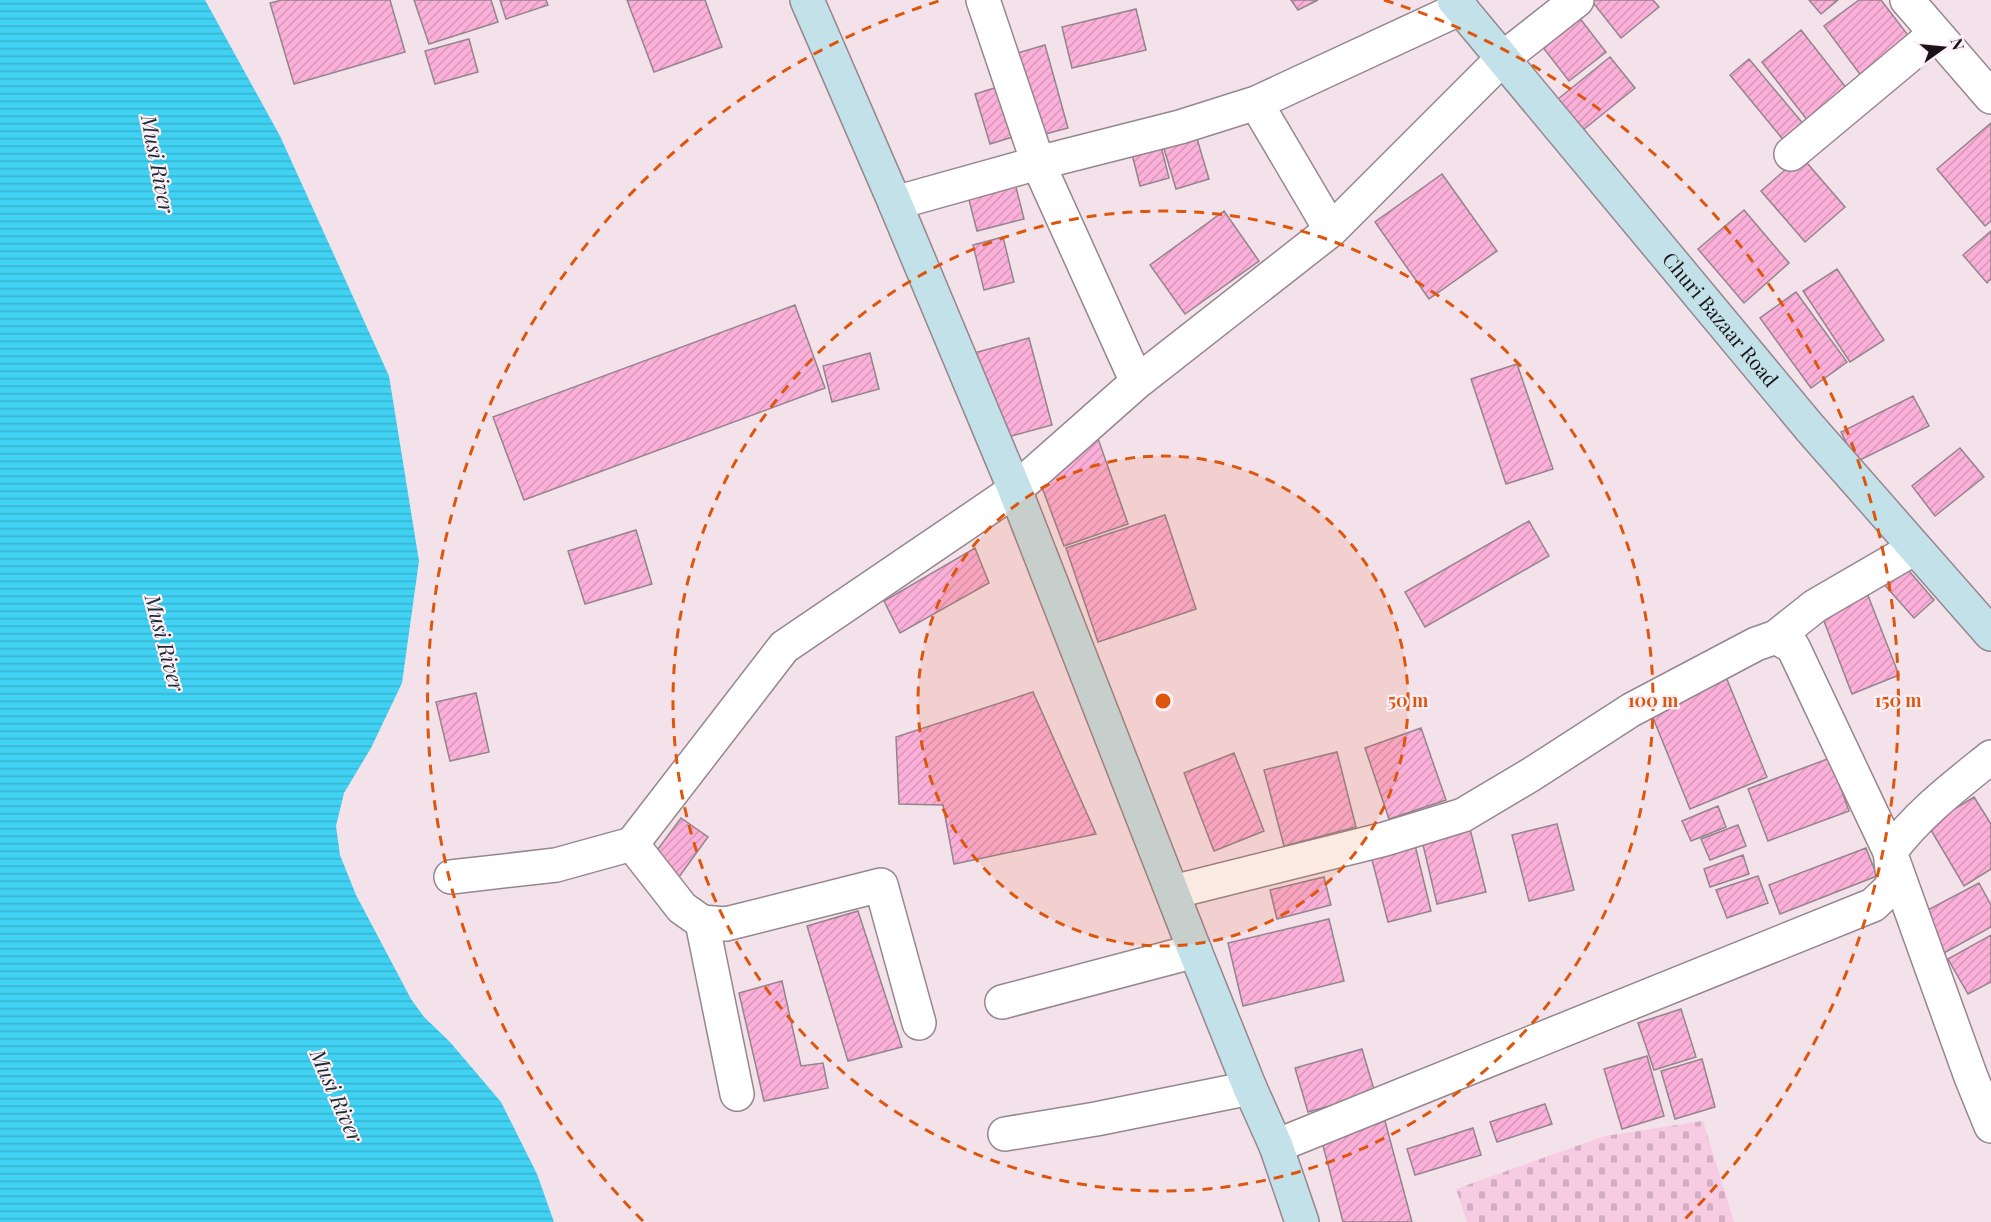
<svg xmlns="http://www.w3.org/2000/svg" width="1991" height="1222" viewBox="0 0 1991 1222" font-family="'Playfair Display',serif">
  <style>
    .cemetery { fill: url(#cemetery-stones) }
    .water { fill: url(#water-rules) }
    .building { fill: url(#building-hatch); stroke: #94848c; stroke-width: 1.5 }
    .lines { fill: none; stroke-linecap: round; stroke-linejoin: round }
    .street-casing { stroke: #96868e; stroke-width: 36 }
    .secondary-casing { stroke: #96868e; stroke-width: 36 }
    .street { stroke: #fff; stroke-width: 33 }
    .secondary { stroke: #c3e1e8; stroke-width: 33 }
    .ring { fill: none; stroke: #de560c; stroke-width: 3; stroke-dasharray: 10 8 }
    .labels { text-anchor: middle; stroke-width: 4.5; stroke-linejoin: round; paint-order: stroke }
    .street-label { font-size: 20px; fill: #191316; stroke: #fff0f8 }
    .water-label { font-size: 21px; font-style: italic; fill: #162e34; stroke: #fff0f8 }
    .centre { fill: #de560c; stroke: #fff0f8; stroke-width: 3 }
    .ring-label { font-size: 18px; text-anchor: middle; font-weight: bold; fill: #de560c; stroke: #fff0f8; stroke-width: 4.5; stroke-linejoin: round; paint-order: stroke }
  </style>
  <defs>
    <pattern id="cemetery-stones" width="16" height="16" patternUnits="userSpaceOnUse" patternTransform="scale(1.5)"><rect width="16" height="16" fill="#f7cbe2"/><path d="M2 7V4a2 2 0 0 1 4 0v3zM10 15v-3a2 2 0 0 1 4 0v3z" fill="#d3adc1"/></pattern>
    <pattern id="water-rules" width="6" height="5" patternUnits="userSpaceOnUse" patternTransform="scale(1.5)"><rect width="6" height="5" fill="#40d1f3"/><path d="M0 2.5h6" fill="none" stroke="#38b3d0"/></pattern>
    <pattern id="building-hatch" width="6" height="6" patternUnits="userSpaceOnUse" patternTransform="scale(1.5)"><rect width="6" height="6" fill="#fbb0d9"/><path d="M-1 1l2-2M0 6l6-6M5 7l2-2" fill="none" stroke="#d796ba"/></pattern>
  </defs>
  <rect width="100%" height="100%" fill="#f4e2eb"/>
  <path class="cemetery" d="M1703,1121L1734,1222H1467L1456,1189L1605,1136Z"/>
  <path class="water" d="M0,0H205L280,136L389,376L419,561L402,683L371,748L344,793L336,826L340,855L356,895L411,999L424,1017L450,1042L501,1102L537,1174L554,1222H0Z"/>
  <path class="building" d="M282,0H390L405,52L294,84L270,3Z
    M414,0H491L498,22L429,44Z
    M500,0H546L548,5L506,19Z
    M627,0H705L722,47L654,72Z
    M1291,0H1318L1298,10Z
    M1591,0H1653L1659,7L1621,38Z
    M1809,0H1838L1821,14Z
    M1859,0H1881L1914,43L1865,81L1824,26Z
    M1136,9L1146,50L1072,68L1062,27Z
    M1575,12L1606,52L1569,81L1538,41Z
    M1801,30L1848,90L1808,121L1762,62Z
    M469,39L478,72L435,84L425,51Z
    M1045,45L1068,128L1034,137L1011,55Z
    M1610,57L1635,88L1583,130L1558,99Z
    M1749,59L1805,126L1785,142L1730,75Z
    M1001,86L1016,136L990,144L975,94Z
    M1991,123V221L1985,226L1937,169Z
    M1195,132L1209,179L1176,189L1162,142Z
    M1160,142L1169,178L1140,186L1131,150Z
    M1801,156L1845,207L1805,242L1761,191Z
    M1442,174L1497,251L1429,299L1375,222Z
    M1015,183L1024,219L977,231L968,196Z
    M1744,210L1789,263L1744,303L1698,249Z
    M1224,211L1259,261L1185,314L1150,265Z
    M1991,231V279L1987,283L1963,255Z
    M1003,237L1014,282L984,290L973,245Z
    M1837,269L1884,340L1850,362L1803,291Z
    M1796,292L1847,362L1811,388L1760,318Z
    M795,305L825,388L524,500L493,417Z
    M1029,338L1052,425L997,440L974,353Z
    M870,353L879,389L832,402L823,366Z
    M1517,364L1553,469L1506,484L1471,379Z
    M1913,396L1929,426L1856,462L1841,432Z
    M1096,433L1128,524L1064,546L1037,474Z
    M1960,448L1984,477L1935,516L1912,486Z
    M1165,515L1196,609L1098,642L1066,548Z
    M1529,521L1549,556L1425,627L1405,592Z
    M636,530L652,584L585,604L568,551Z
    M975,548L989,583L900,633L884,601Z
    M1903,564L1934,600L1914,618L1882,582Z
    M1867,593L1899,675L1852,694L1820,611Z
    M1726,677L1767,777L1690,809L1649,708Z
    M1033,692L1096,834L954,864L943,805L899,804L896,737Z
    M476,693L489,752L450,761L436,702Z
    M1421,728L1446,800L1389,819L1365,748Z
    M1337,752L1356,827L1284,846L1264,770Z
    M1234,753L1264,831L1214,851L1184,773Z
    M1830,758L1849,811L1768,841L1748,789Z
    M1974,797L1991,824V869L1964,886L1928,825Z
    M1718,806L1726,827L1691,841L1682,821Z
    M681,818L708,837L679,877L652,857Z
    M1468,821L1486,892L1437,904L1420,832Z
    M1557,824L1574,890L1529,901L1512,835Z
    M1738,825L1746,846L1710,860L1701,839Z
    M1414,841L1431,911L1388,922L1370,852Z
    M1866,848L1877,876L1780,914L1769,885Z
    M1743,855L1749,874L1710,887L1704,869Z
    M1758,876L1768,903L1727,918L1716,890Z
    M1324,877L1331,905L1277,919L1270,890Z
    M1979,883L1991,905V927L1944,953L1922,913Z
    M858,911L902,1047L848,1061L807,926Z
    M1329,919L1344,981L1243,1006L1228,943Z
    M1991,935V982L1968,994L1948,959Z
    M782,981L801,1066L823,1063L828,1088L764,1101L739,993Z
    M1681,1009L1696,1057L1654,1070L1638,1023Z
    M1362,1049L1375,1093L1308,1112L1295,1068Z
    M1647,1056L1664,1116L1622,1129L1604,1069Z
    M1702,1059L1715,1107L1675,1119L1661,1071Z
    M1545,1104L1552,1124L1497,1142L1490,1122Z
    M1385,1121L1412,1222H1343L1321,1138Z
    M1473,1128L1481,1155L1415,1175L1407,1149Z"/>
  <g class="lines">
    <g class="street-casing">
      <path id="street" d="M983,0L1038,163L1137,382
        M1907,0L1991,97
        M1256,103L1331,230
        M1791,154L1935,34
        M895,203L1038,163L1180,127L1256,103L1461,8
        M1776,637L1815,606L1915,548
        M632,844L682,908L702,922L737,1094
        M451,877L556,865L632,844L784,647L1015,490L1137,382L1331,230L1502,59L1577,0
        M1173,892L1385,839L1463,815L1532,774L1631,710L1756,644L1776,637L1793,647L1890,852L1971,1077L1991,1126
        M702,922L726,924L881,885L919,1023
        M1002,1002L1195,951
        M1005,1134L1096,1119L1250,1088
        M1276,1146L1873,905L1894,885L1890,852C1918,814 1955,786 1991,757"/>
    </g>
    <g class="secondary-casing">
      <g id="secondary">
        <path d="M807,0L895,203L1015,490L1195,951L1250,1088L1276,1146L1302,1222"/>
        <path id="s1" d="M1454,0L1810,428L1991,634"/>
      </g>
    </g>
    <use href="#street" class="street"/>
    <use href="#secondary" class="secondary"/>
  </g>
  <circle cx="1163" cy="701" r="245" fill="#de560c" fill-opacity=".12"/>
  <g class="ring">
    <circle cx="1163" cy="701" r="245"/>
    <circle cx="1163" cy="701" r="490"/>
    <path d="M643 1221A735 735 0 0 1 942 0M1384 0A735 735 0 0 1 1683 1221"/>
  </g>
  <g class="labels">
    <g class="street-label">
      <text dy="7" stroke="none"><textPath href="#s1" startOffset="416">Churi Bazaar Road</textPath></text>
    </g>
    <g class="water-label">
      <text transform="translate(157 164) rotate(79)" y="7">Musi River</text>
      <text transform="translate(164 643) rotate(75)" y="7">Musi River</text>
      <text transform="translate(336 1096) rotate(66)" y="7">Musi River</text>
    </g>
  </g>
  <circle cx="1163" cy="701" r="9" class="centre"/>
  <g class="ring-label">
    <text x="1408" y="707">50 m</text>
    <text x="1653" y="707">100 m</text>
    <text x="1898" y="707">150 m</text>
  </g>
  <g transform="translate(1943 48) rotate(75)" stroke="#fff0f8" stroke-width="4.5" paint-order="stroke">
  <path d="M0-4.5L10 22L0 15L-10 22Z" fill="#191316"/>
  <text y="-9" font-size="16" font-weight="bold" text-anchor="middle" fill="#191316">N</text>
  </g>
</svg>
